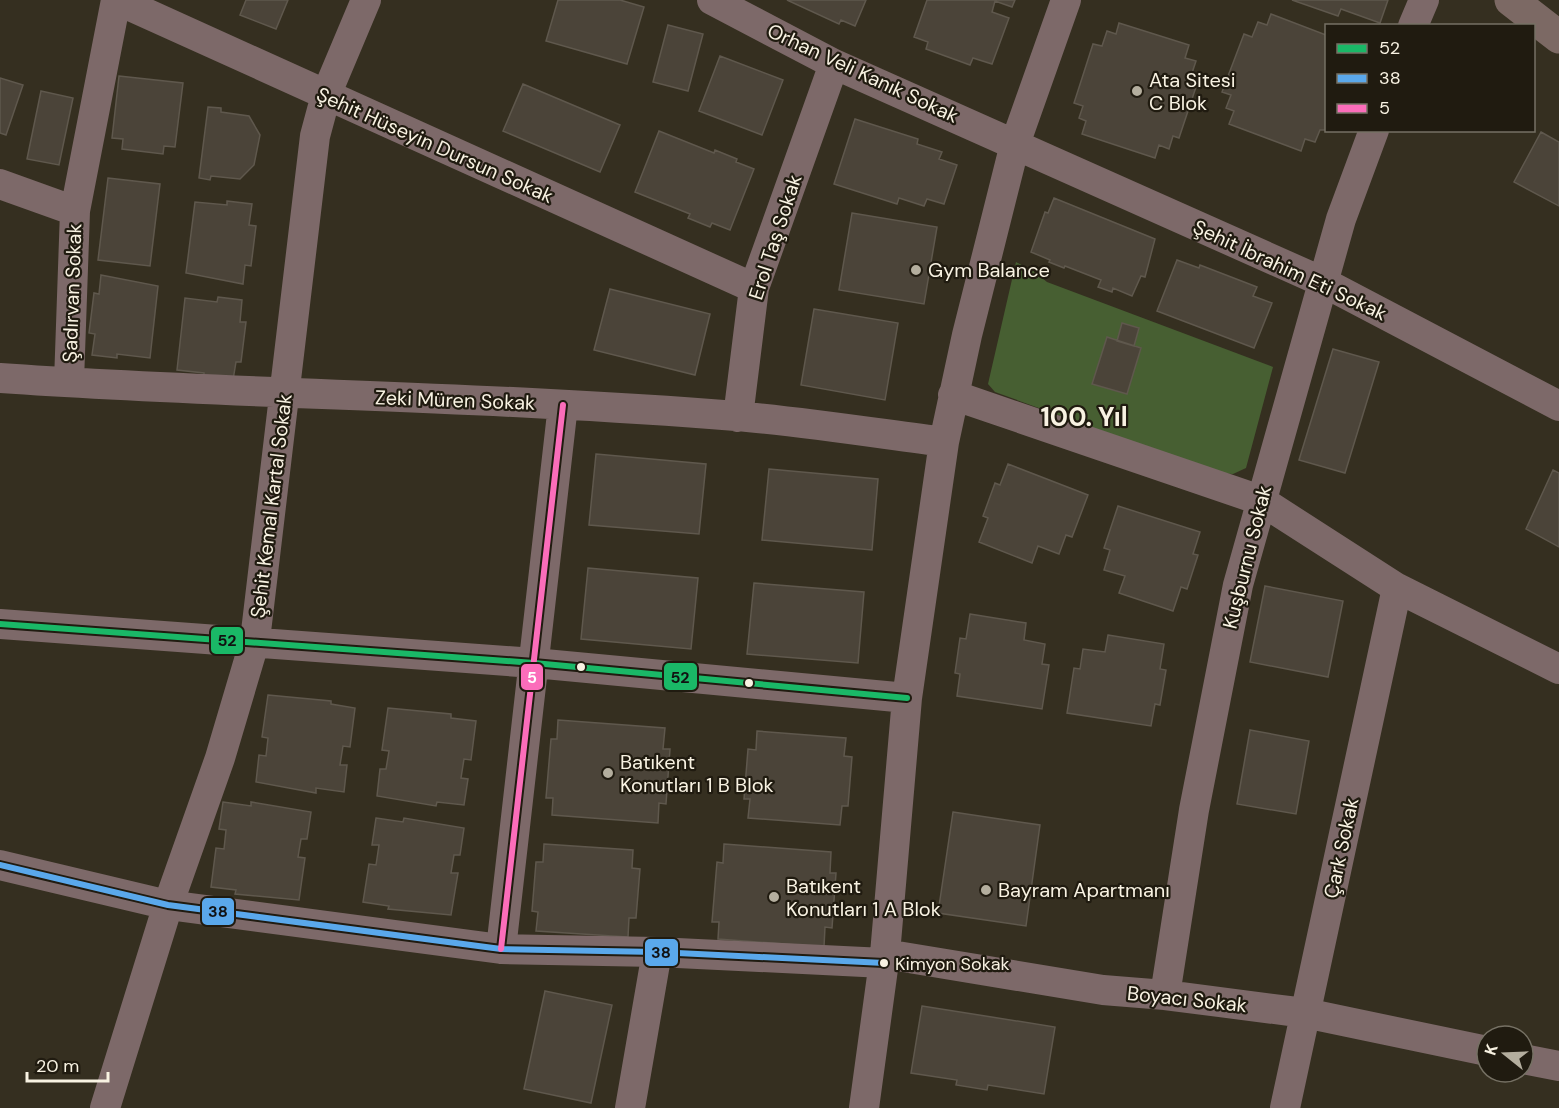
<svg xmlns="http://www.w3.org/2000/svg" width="1559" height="1108" viewBox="0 0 1559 1108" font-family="'DM Sans',sans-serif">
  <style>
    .green { fill: #475f32 }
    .building { fill: #4b4439; stroke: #5f584d; stroke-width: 1.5 }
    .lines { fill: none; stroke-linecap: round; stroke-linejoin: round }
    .minor { stroke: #7d6969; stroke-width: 30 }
    .major { stroke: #7c6964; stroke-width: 33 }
    .bus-1-casing { stroke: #201b10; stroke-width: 10 }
    .bus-2-casing { stroke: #201b10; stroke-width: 10 }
    .bus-3-casing { stroke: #201b10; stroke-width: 10 }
    .bus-1 { stroke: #1ab867; stroke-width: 6 }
    .bus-2 { stroke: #5aa8eb; stroke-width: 6 }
    .bus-3 { stroke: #fb6dba; stroke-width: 6 }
    .poi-dot { fill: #b4ae9e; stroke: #201b10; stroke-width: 2 }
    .bus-dot { fill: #f8f2e2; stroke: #201b10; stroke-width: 2 }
    .labels { text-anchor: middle; stroke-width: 4.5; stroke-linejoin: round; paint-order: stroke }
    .bus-label { font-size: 18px; fill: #f8f2e2; stroke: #201b10; text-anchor: start }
    .street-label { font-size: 20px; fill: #f8f2e2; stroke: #201b10 }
    .poi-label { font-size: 20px; fill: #f8f2e2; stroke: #201b10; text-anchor: start }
    .district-label { font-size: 26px; font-weight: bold; fill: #f8f2e2; stroke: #201b10 }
    .line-badge { stroke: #201b10; stroke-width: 2 }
    .badge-label { font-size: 16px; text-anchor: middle; font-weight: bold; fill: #fff }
    .pale-badge-label { font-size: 16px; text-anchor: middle; font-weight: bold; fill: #111 }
  </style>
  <rect width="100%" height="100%" fill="#352f20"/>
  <path class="green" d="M1016,262L1035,272L1047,282L1273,367L1246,468L1233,474L1218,473L995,392L988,384Z"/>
  <path class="building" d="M246,0H288L276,29L240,15Z
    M558,0H620L644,7L627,64L546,41Z
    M787,0H866L855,26L841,20L839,24Z
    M927,0H1015L1012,7L995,1L992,12L1009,18L992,64L973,58L970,65L926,49L928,42L914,37Z
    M1292,0H1388L1380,23L1341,9L1338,16Z
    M1271,14L1326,35V130H1320L1315,142L1305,139L1301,151L1229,124L1234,111L1226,108L1231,95L1222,92L1244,34L1252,37L1258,22L1267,25Z
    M1119,23L1189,45L1185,58L1196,61L1191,76L1199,78L1179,138L1173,136L1169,149L1159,145L1155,158L1082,134L1086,121L1079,118L1083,106L1074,103L1093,44L1102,46L1107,31L1116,34Z
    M668,25L703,34L688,91L653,82Z
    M720,56L783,80L762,135L699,111Z
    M119,76L183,83L175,147L164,146L163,154L122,149L123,139L112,138Z
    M0,78L23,85L6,135L0,133Z
    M523,84L620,125L600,172L503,131Z
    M41,91L73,98L59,165L27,159Z
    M208,107L221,108V112L249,116L260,135L254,165L240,179L211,176L210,180L199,178Z
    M855,119L918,139L917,144L942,152L939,159L957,165L944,204L927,199L924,206L899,198L897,204L834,184Z
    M659,131L714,153L715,150L737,159L736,162L754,169L730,230L712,223L710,227L688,218L690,214L635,192Z
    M1541,132L1559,142V206L1514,182Z
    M108,178L160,184L150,266L98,260Z
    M1054,198L1155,239L1145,277L1141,276L1132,296L1113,288L1112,292L1098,287L1101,280L1065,266L1064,268L1049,262L1050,260L1031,252L1045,212L1048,213Z
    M227,201L252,204L249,225L256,226L251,266L245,265L243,284L186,273L195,202L227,205Z
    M852,213L937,227L924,304L839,290Z
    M1177,260L1199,268L1200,265L1257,287L1253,296L1272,303L1254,348L1157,311Z
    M101,275L158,286L150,358L117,354V358L92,355L95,334L89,333L94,293L99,294Z
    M610,289L710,314L695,375L594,350Z
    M218,297L242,300L240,322H246L241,362H236L233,380L204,377V373L177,370L185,298L217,302Z
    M814,309L898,323L885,400L801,385Z
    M1122,323L1139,328L1134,346L1117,341Z
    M1107,337L1141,348L1127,394L1092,384Z
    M1333,349L1379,362L1345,473L1299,460Z
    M596,454L706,464L699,534L589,525Z
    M1008,464L1088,495L1072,537L1066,535L1059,554L1038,546L1032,563L979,542L988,518L983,516L995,483L1000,485Z
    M769,469L878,479L872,550L762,540Z
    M1553,470L1559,473V547L1526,529Z
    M1118,506L1200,532L1193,554L1198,555L1187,589L1181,587L1173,611L1119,593L1125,576L1104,570L1110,550L1104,548Z
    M588,568L698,578L691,649L581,639Z
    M754,583L864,592L858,663L747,654Z
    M1265,586L1343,601L1328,677L1250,662Z
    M970,614L1026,623L1024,640L1045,644L1042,664L1049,665L1042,709L957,696L960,674L955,673L960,638L966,639Z
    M1108,635L1164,644L1160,669L1166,670L1160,705L1155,704L1151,726L1067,713L1074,668L1080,669L1083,649L1105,652Z
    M268,695L331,701V704L355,708L350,747L343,746L340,765H347L344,792L316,788V793L256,782L259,755L266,756L268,738L262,737Z
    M388,708L451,714V718L476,721L471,760L464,759L461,778L468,779L464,805L437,802L436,806L377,796L380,769H386L389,751L382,750Z
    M558,720L665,728L663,749H670L666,804L659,803L658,823L552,815L553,798H546L551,739H557Z
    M1250,730L1309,741L1296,814L1237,804Z
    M757,731L846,738L844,756L852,757L848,806H842L840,825L748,818L750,799H744L748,749L756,750Z
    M223,802L251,806V802L311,812L307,839H301L298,857L305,858L299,900L235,894L236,890L211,887L216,848L224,849L226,830L219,829Z
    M953,812L1040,825L1026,926L938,913Z
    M376,818L403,822L404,818L464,828L460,855H454L451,873H458L451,915L388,909L389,906L363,902L369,864L376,865L379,845H372Z
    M544,844L633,850L632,868L640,869L636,918H629L628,937L536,931L538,912L532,911L536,862H543Z
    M724,844L831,852L830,873H836L832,928L825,927L824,947L718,939L719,922H712L717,862L723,863Z
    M545,991L612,1005L591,1103L524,1089Z
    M922,1006L1055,1027L1044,1094L988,1085L987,1090L956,1085L957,1080L911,1073Z"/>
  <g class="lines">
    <path class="minor" d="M117,0L754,288
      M712,0L834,64L1323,282L1559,406
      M1413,26L1424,0
      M0,184L75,211L69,382
      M75,211L116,0
      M0,378C245,395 491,396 736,416C805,422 875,433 944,442
      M953,395L1260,500L1397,588L1559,669
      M738,417L754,288L834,64
      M0,624L534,663L907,698
      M0,865L168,905L501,949L657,952L884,963
      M501,949L563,405
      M885,954L1103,990L1165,995L1305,1013L1487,1051
      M1165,995L1194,810L1238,585L1341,219L1374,130
      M1523,1059L1559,1066
      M105,1108L168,905L220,758L255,640L315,136L326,95L366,0
      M630,1108L657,952
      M864,1108L885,954L907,698L944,442L967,335L1015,144L1066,0
      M1285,1108L1397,588"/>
    <path class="major" d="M1511,0L1559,37"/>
    <g class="bus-1-casing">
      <path id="bus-1" d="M0,624L534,663L907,698"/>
    </g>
    <g class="bus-2-casing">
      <path id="bus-2" d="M0,865L168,905L501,949L657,952L884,963"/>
    </g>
    <g class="bus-3-casing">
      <path id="bus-3" d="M501,949L563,405"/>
    </g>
    <use href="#bus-1" class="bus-1"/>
    <use href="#bus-2" class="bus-2"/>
    <use href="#bus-3" class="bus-3"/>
  </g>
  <g class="poi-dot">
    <circle cx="1137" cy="91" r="6"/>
    <circle cx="916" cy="270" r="6"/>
    <circle cx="608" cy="773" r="6"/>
    <circle cx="986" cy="890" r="6"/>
    <circle cx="774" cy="897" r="6"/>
  </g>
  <g class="bus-dot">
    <circle cx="581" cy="667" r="5"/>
    <circle cx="749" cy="683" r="5"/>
    <circle cx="884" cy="963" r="5"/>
  </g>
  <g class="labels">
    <g class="bus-label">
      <text x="895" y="970">Kimyon Sokak</text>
    </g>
    <g class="street-label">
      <text transform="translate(863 73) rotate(25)" y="7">Orhan Veli Kanık Sokak</text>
      <text transform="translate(435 145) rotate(24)" y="7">Şehit Hüseyin Dursun Sokak</text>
      <text transform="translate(775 237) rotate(-72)" y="7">Erol Taş Sokak</text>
      <text transform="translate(1290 270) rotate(25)" y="7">Şehit İbrahim Eti Sokak</text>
      <text transform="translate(72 293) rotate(-88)" y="7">Şadırvan Sokak</text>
      <text transform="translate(455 400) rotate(2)" y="7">Zeki Müren Sokak</text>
      <text transform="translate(271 506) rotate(-83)" y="7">Şehit Kemal Kartal Sokak</text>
      <text transform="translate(1247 557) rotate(-76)" y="7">Kuşburnu Sokak</text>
      <text transform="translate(1341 848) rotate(-78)" y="7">Çark Sokak</text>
      <text transform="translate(1187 999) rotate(6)" y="7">Boyacı Sokak</text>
    </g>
    <g class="poi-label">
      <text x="1149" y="87">Ata Sitesi<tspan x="1149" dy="23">C Blok</tspan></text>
      <text x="928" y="277">Gym Balance</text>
      <text x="620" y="769">Batıkent<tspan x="620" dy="23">Konutları 1 B Blok</tspan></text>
      <text x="786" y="893">Batıkent<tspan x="786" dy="23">Konutları 1 A Blok</tspan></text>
      <text x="998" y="897">Bayram Apartmanı</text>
    </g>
    <g class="district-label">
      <text x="1084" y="426">100. Yıl</text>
    </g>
  </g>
  <g class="line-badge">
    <rect x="210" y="626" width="34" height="29" rx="6" fill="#1ab867"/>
    <rect x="663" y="662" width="35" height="29" rx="6" fill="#1ab867"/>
    <rect x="520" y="663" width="24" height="28" rx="6" fill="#fb6dba"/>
    <rect x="201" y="897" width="34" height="29" rx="6" fill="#5aa8eb"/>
    <rect x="644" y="938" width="35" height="29" rx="6" fill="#5aa8eb"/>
  </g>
  <g class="badge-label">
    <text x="532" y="683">5</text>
  </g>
  <g class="pale-badge-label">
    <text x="227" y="646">52</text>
    <text x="680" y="683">52</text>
    <text x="218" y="917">38</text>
    <text x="661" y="958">38</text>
  </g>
  <rect x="1325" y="24" width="210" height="108" fill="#201b10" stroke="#767164" stroke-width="1.5"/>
  <rect x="1337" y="44" width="30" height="9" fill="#1ab867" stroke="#767164" stroke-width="1.5"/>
  <text x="1379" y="54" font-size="18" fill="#f8f2e2">52</text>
  <rect x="1337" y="74" width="30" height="9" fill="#5aa8eb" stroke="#767164" stroke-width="1.5"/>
  <text x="1379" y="84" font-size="18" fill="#f8f2e2">38</text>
  <rect x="1337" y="104" width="30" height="9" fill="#fb6dba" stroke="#767164" stroke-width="1.5"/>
  <text x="1379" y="114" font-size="18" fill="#f8f2e2">5</text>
  <g transform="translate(1505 1054) rotate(288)"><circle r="28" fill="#201b10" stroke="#767164" stroke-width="1.5"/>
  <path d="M0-4.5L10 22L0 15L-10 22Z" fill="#b4ae9e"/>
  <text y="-9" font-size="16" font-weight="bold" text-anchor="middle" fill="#f8f2e2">K</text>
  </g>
  <path d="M27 1072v9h81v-9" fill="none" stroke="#f8f2e2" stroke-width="3"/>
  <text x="36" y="1072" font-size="18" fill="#f8f2e2" stroke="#201b10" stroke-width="4.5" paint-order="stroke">20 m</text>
</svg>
